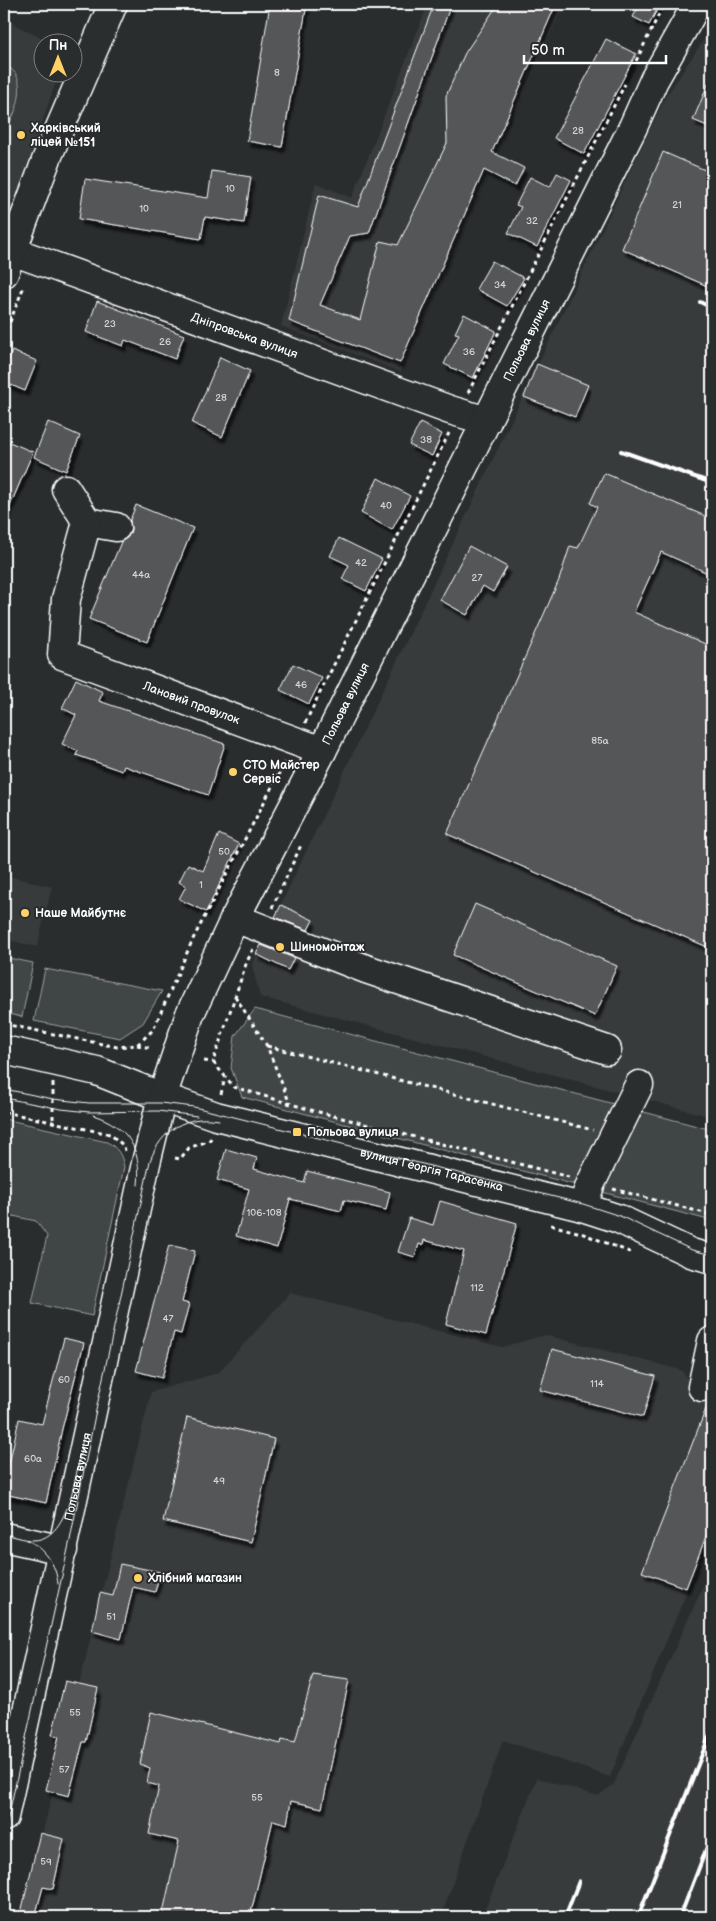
<svg xmlns="http://www.w3.org/2000/svg" width="716" height="1921" viewBox="0 0 716 1921" font-family="'Balsamiq Sans',sans-serif">
  <style>
    .built { fill: #373a3b }
    .green { fill: #414445; stroke: #a0a2a2 }
    .building { fill: #555758; stroke: #fff; filter: url(#shadow) }
    .lines { fill: none; stroke-linecap: round; stroke-linejoin: round }
    .minor-casing { stroke: #fff; stroke-width: 31 }
    .major-casing { stroke: #fff; stroke-width: 31 }
    .path { stroke: #fff; stroke-width: 3; stroke-dasharray: 4 4; stroke-linecap: butt }
    .minor { stroke: #2a2d2e; stroke-width: 28 }
    .major { stroke: #2a2d2e; stroke-width: 28 }
    .tram { stroke: #fff; stroke-width: 1 }
    .rail { stroke: #fff; stroke-width: 4 }
    .poi-dot { fill: #ffd166; stroke: #2a2d2e; stroke-width: 2 }
    .labels { text-anchor: middle; stroke-width: 4; stroke-linejoin: round; paint-order: stroke }
    .number-label { font-size: 10px; fill: #d4d5d5 }
    .poi-label { font-size: 12px; font-weight: bold; fill: #fff; stroke: #2a2d2e; text-anchor: start }
    .street-label { font-size: 12px; fill: #fff; stroke: #2a2d2e }
  </style>
  <defs>
    <filter id="shadow"><feDropShadow dx="3" dy="5.5" stdDeviation="1" flood-color="#0009"/></filter>
  </defs>
  <rect width="100%" height="100%" fill="#2a2d2e"/>
  <filter id="ink" filterUnits="userSpaceOnUse"><feTurbulence type="fractalNoise" baseFrequency=".02" numOctaves="2"/><feDisplacementMap in="SourceGraphic" scale="10" xChannelSelector="R" yChannelSelector="G"/><feConvolveMatrix kernelMatrix="1 2 1 2 8 2 1 2 1" color-interpolation-filters="sRGB"/></filter>
  <g filter="url(#ink)">
    <path class="built" d="M428,4H564L401,372L281,326L316,183L352,198Z
      M4,19L49,42H42V72L59,73L15,201L4,197Z
      M712,27V1117L260,997L252,965L665,98Z
      M4,875L52,887L37,947L4,939Z
      M290,1293L502,1347L545,1335L681,1370L699,1393L712,1398V1531L610,1777L503,1740L441,1917H22L151,1392L218,1373Z
      M712,1566V1917H482L537,1778L598,1796L614,1784Z"/>
    <path class="green" d="M4,63C7,66 13,70 16,74C25,91 15,117 4,131Z
      M8,958L33,963L22,1017L4,1013V960Z
      M45,969L162,991L143,1023L120,1038L34,1021Z
      M255,1009L712,1130V1221L242,1097L231,1068L235,1036Z
      M4,1119L107,1142C118,1148 122,1155 124,1167L92,1316L32,1303L47,1236L36,1221L4,1214Z"/>
    <path class="building" d="M270,4H307L282,147L247,141Z
      M434,4H451L369,233L350,236L320,305L360,320L380,241L398,245L447,143L446,96L465,53L498,4H556L492,152L524,168L515,186L484,170L400,363L289,321L319,195L358,207Z
      M640,4H660L649,25L633,17Z
      M606,39L636,54L584,154L554,138Z
      M712,75V128L693,120Z
      M663,152L712,173V288L622,249Z
      M212,171L251,177L244,223L205,217L201,239L79,219L85,179L208,198Z
      M557,173L571,180L537,247L508,233L521,207L516,205L530,177L550,187Z
      M492,261L524,278L507,306L476,289Z
      M97,301L184,335L175,359L125,340L123,346L86,332Z
      M464,314L496,331L473,378L444,364L459,334L455,333Z
      M12,351L37,361L25,391L4,382V370Z
      M220,357L250,371L222,437L192,423Z
      M537,364L588,385L575,417L524,397Z
      M48,422L80,436L66,471L34,457Z
      M420,423L442,434L432,456L409,445Z
      M7,441L33,452L4,520V450Z
      M604,473L712,519V575L661,552L634,612L712,647V949L447,834L559,580L570,546L578,548L597,507L590,503Z
      M378,478L410,496L392,530L361,513Z
      M136,505L193,528L147,642L89,619L121,542L128,537L131,530L130,520Z
      M339,538L382,559L366,591L342,579L349,565L330,556Z
      M469,546L507,567L493,592L483,586L467,615L440,600Z
      M293,664L322,678L309,704L280,690Z
      M76,679L103,692L99,701L225,744L208,795L124,766L122,771L76,755L78,751L62,744L76,715L62,708Z
      M219,834L239,844L206,912L179,899L186,886L179,882L188,864L203,871Z
      M475,904L617,966L595,1016L453,955Z
      M281,905L313,920L308,930L275,917Z
      M261,945L294,958L288,970L256,954Z
      M226,1149L257,1158L254,1169L304,1183L307,1171L390,1192L386,1210L344,1200L341,1211L290,1199L277,1248L236,1236L249,1189L217,1180Z
      M440,1201L517,1223L486,1335L446,1324L464,1251L424,1240L423,1245L419,1244L415,1257L398,1252L409,1218L433,1225Z
      M169,1245L195,1251L182,1302L189,1304L181,1334L174,1332L162,1378L136,1371Z
      M64,1338L84,1343L62,1429L46,1503L4,1494V1487L19,1419L42,1424Z
      M552,1349L655,1376L643,1417L540,1390Z
      M712,1398V1521L686,1588L642,1572L709,1401Z
      M187,1417L274,1439L251,1542L163,1521Z
      M120,1564L160,1572L155,1592L133,1587L121,1639L92,1631L100,1593L113,1596Z
      M313,1675L349,1680L322,1808L291,1801L287,1824L273,1820L250,1917H162L179,1841L149,1834L159,1786L147,1783L150,1768L140,1764L151,1712L281,1744L282,1739L295,1742Z
      M65,1681L98,1688L86,1742H83L69,1796L46,1790L59,1736L52,1735Z
      M40,1833L64,1839L53,1889L43,1887L35,1917H20Z"/>
    <g class="lines">
      <g class="minor-casing">
        <g id="minor">
          <path id="s1" d="M4,248L450,410L487,421"/>
          <path d="M4,273L47,158L113,4"/>
          <path d="M66,489L87,522L116,527"/>
          <path id="s2" d="M87,522L66,599L62,655L322,751"/>
          <path d="M235,918L366,969L607,1050"/>
          <path d="M582,1207L591,1183L639,1085"/>
          <path d="M702,1387L712,1341"/>
          <path d="M4,1537L63,1550"/>
        </g>
      </g>
      <g class="major-casing">
        <g id="major">
          <path id="s3" d="M4,1050L97,1071L162,1097L216,1116L582,1207L619,1219L691,1253L712,1259"/>
          <path id="s4" d="M4,1817L146,1163L162,1097L190,1014L235,918L322,751L633,127L654,80L697,4"/>
        </g>
      </g>
      <path class="path" d="M636,61L664,4
        M4,337L24,286
        M468,393L625,84
        M305,723L449,433
        M272,908L302,843
        M253,949L246,964L213,1062L234,1087L311,1110L569,1177
        M235,996L267,1046L290,1104
        M4,1024L117,1047L137,1045L153,1030L193,939L285,762
        M137,1045L151,1048
        M267,1046L593,1130
        M204,1061L213,1062
        M53,1083V1123
        M221,1094L225,1078
        M4,1112L110,1134L124,1146L125,1151
        M175,1158L180,1159L189,1148L210,1140L211,1138
        M613,1189L712,1215
        M551,1225L581,1233L632,1253"/>
      <use href="#minor" class="minor"/>
      <use href="#major" class="major"/>
      <path class="tram" d="M4,1089L53,1099L89,1103H160L194,1107L583,1204L620,1216L692,1250L712,1255
        M4,1098L61,1109L89,1112L158,1111L197,1116
        M93,1115C128,1126 142,1149 138,1185
        M4,1534C14,1536 24,1540 34,1540C71,1539 77,1466 83,1438
        M27,1540C45,1548 56,1564 58,1584
        M4,1836L70,1540L95,1415L150,1161C161,1130 186,1114 219,1120"/>
      <path class="rail" d="M700,302L712,308
        M621,451L712,483
        M565,1917L579,1881
        M638,1917L712,1729
        M680,1917L712,1834"/>
    </g>
  </g>
  <g class="poi-dot">
    <circle cx="21" cy="135" r="5"/>
    <circle cx="233" cy="772" r="5"/>
    <circle cx="25" cy="913" r="5"/>
    <circle cx="280" cy="947" r="5"/>
    <rect x="292" y="1127" width="10" height="10" rx="2.5"/>
    <circle cx="138" cy="1578" r="5"/>
  </g>
  <g class="labels">
    <g class="number-label">
      <text x="277" y="76">8</text>
      <text x="578" y="134">28</text>
      <text x="230" y="192">10</text>
      <text x="677" y="208">21</text>
      <text x="144" y="212">10</text>
      <text x="532" y="224">32</text>
      <text x="500" y="288">34</text>
      <text x="110" y="327">23</text>
      <text x="165" y="345">26</text>
      <text x="469" y="355">36</text>
      <text x="221" y="401">28</text>
      <text x="426" y="443">38</text>
      <text x="386" y="509">40</text>
      <text x="361" y="566">42</text>
      <text x="141" y="578">44а</text>
      <text x="477" y="581">27</text>
      <text x="301" y="688">46</text>
      <text x="600" y="744">85а</text>
      <text x="224" y="855">50</text>
      <text x="201" y="888">1</text>
      <text x="264" y="1216">106-108</text>
      <text x="477" y="1291">112</text>
      <text x="168" y="1322">47</text>
      <text x="64" y="1383">60</text>
      <text x="597" y="1387">114</text>
      <text x="33" y="1462">60а</text>
      <text x="219" y="1484">49</text>
      <text x="111" y="1620">51</text>
      <text x="75" y="1716">55</text>
      <text x="64" y="1773">57</text>
      <text x="257" y="1801">55</text>
      <text x="46" y="1865">59</text>
    </g>
    <g class="poi-label">
      <text x="31" y="132">Харківський<tspan x="31" dy="14">ліцей №151</tspan></text>
      <text x="243" y="769">СТО Майстер<tspan x="243" dy="14">Сервіс</tspan></text>
      <text x="35" y="917">Наше Майбутнє</text>
      <text x="290" y="951">Шиномонтаж</text>
      <text x="307" y="1136">Польова вулиця</text>
      <text x="148" y="1582">Хлібний магазин</text>
    </g>
    <g class="street-label">
      <text dy="4" stroke="none"><textPath href="#s1" startOffset="256">Дніпровська вулиця</textPath></text>
      <text dy="4" stroke="none"><textPath href="#s4" startOffset="1578">Польова вулиця</textPath></text>
      <text dy="4" stroke="none"><textPath href="#s2" startOffset="274">Лановий провулок</textPath></text>
      <text dy="4" stroke="none"><textPath href="#s4" startOffset="1172">Польова вулиця</textPath></text>
      <text dy="4" stroke="none"><textPath href="#s3" startOffset="445">вулиця Георгія Тарасенка</textPath></text>
      <text dy="4" stroke="none"><textPath href="#s4" startOffset="348">Польова вулиця</textPath></text>
    </g>
  </g>
  <rect width="716" height="1921" fill="none" stroke="#2a2d2e" stroke-width="20"/>
  <rect x="10" y="10" width="696" height="1901" fill="none" stroke="#fff" stroke-width="2" filter="url(#ink)"/>
  <g transform="translate(58 58)"><circle r="24" fill="#2a2d2e" stroke="#7f8182"/>
  <path d="M0-4L9 19L0 12L-9 19Z" fill="#ffd166"/>
  <text y="-8" font-size="14" font-weight="bold" text-anchor="middle" fill="#ffffff">Пн</text>
  </g>
  <path d="M524 55v8h142v-8" fill="none" stroke="#ffffff" stroke-width="2.5"/>
  <text x="531" y="55" font-size="15" fill="#ffffff" stroke="#2a2d2e" stroke-width="4" paint-order="stroke">50 m</text>
</svg>
